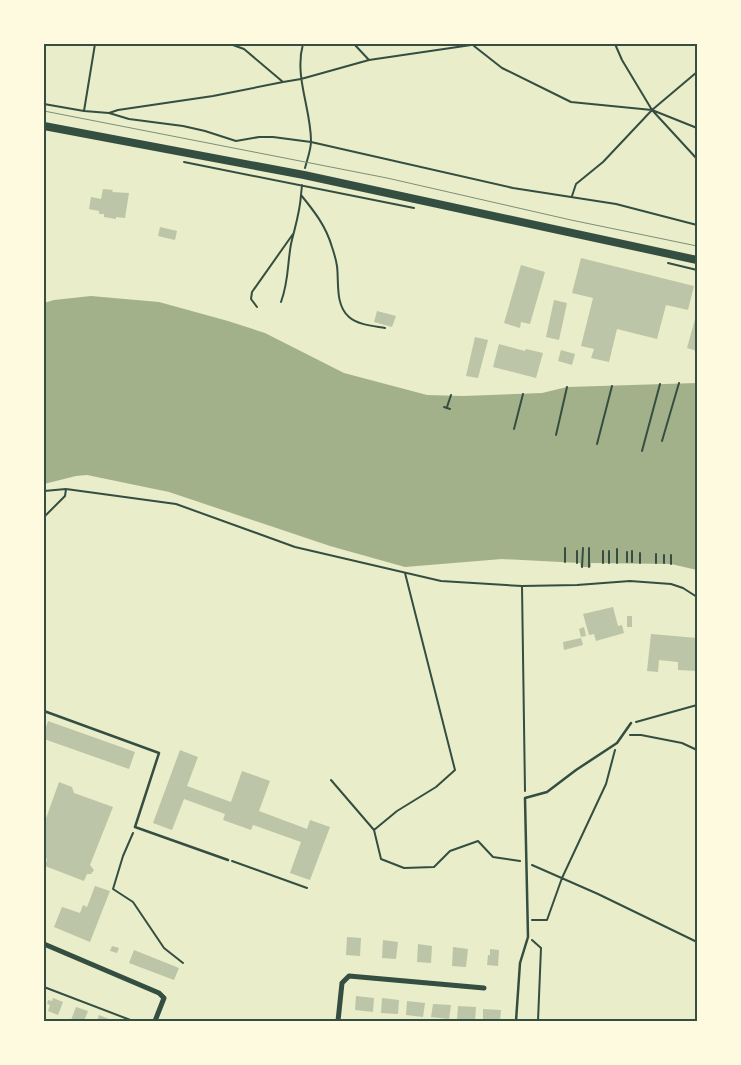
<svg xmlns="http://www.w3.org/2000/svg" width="741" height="1065" viewBox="0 0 741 1065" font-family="Inter,sans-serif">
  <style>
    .water { fill: #a3b18a }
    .building { fill: #bcc5a7 }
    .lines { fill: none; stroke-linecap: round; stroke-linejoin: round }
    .path { stroke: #344e41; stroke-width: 2 }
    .service { stroke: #344e41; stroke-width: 2.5 }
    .minor { stroke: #344e41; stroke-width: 5 }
    .secondary { stroke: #344e41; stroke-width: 8 }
    .tram { stroke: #7c8e77; stroke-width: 1 }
    .neatline { fill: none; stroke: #344e41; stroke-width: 2 }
  </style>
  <rect width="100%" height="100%" fill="#e9edc9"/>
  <path class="water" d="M91,296L159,302L228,321L265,333L344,373L427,395L463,396L542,393L567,387L697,383V570L671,564L591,563V567H581L580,563L502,559L405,567L330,546L169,492L87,475L76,476L44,484V303L54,300Z"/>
  <path class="building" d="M103,189L113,190L112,192L129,193L125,218L116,217V219L104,217V214H99V211L89,209L91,197L101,199Z
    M160,227L177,231L175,240L158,236Z
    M581,258L694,286L688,310L666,305L657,339L617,329L609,362L591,358L594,349L581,346L593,298L572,293Z
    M521,265L545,272L530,324L521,322L520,328L504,323Z
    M554,300L567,303L559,340L546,337Z
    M377,311L396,316L392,327L374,322Z
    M697,312V351L687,348Z
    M475,337L488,340L478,378L466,376Z
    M499,344L525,351L526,349L543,353L536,378L493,367Z
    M561,350L575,354L572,365L558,361Z
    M613,607L618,626L622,625L624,633L596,641L594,634L589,635L583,614Z
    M627,616H632V627H627Z
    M584,627L586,636L581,637L579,629Z
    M651,634L697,638V671L678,670V662L659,660L658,672L647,671Z
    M581,638L583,645L564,650L563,642Z
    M48,721L135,752L129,769L44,739V733Z
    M180,750L198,757L187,786L231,802L242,771L270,781L259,811L307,829L310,820L330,827L310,880L290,873L301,842L253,825L251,830L223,820L225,814L184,799L172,830L153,823Z
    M59,782L72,787L74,793L113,807L90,865L94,870L91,874H87L84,881L45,866L47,859L44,856V824Z
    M95,886L110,891L90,942L54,927L62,907L80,913L83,905L87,907Z
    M347,937L361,938L360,956L346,955Z
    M383,940L398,942L396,959L382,958Z
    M418,944L432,946L431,963L417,962Z
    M112,946L119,948L117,953L110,951Z
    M453,947L468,949L466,967L452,966Z
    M490,949L499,950L498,966L487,965L488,955H490Z
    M134,950L179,968L174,980L129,963Z
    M356,996L374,998L373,1012L355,1010Z
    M53,998L63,1002L58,1015L48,1011L50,1005L47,1004L48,1000L52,1001Z
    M382,998L399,1000L398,1014L381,1013Z
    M407,1001L425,1003L423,1017L406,1015Z
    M433,1004L451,1005L449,1019L431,1017Z
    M458,1006L476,1007L475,1021L457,1020Z
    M76,1007L88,1011L84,1021L71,1020Z
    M483,1009L501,1010L500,1021H483Z
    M99,1015L114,1021H97Z"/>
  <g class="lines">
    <path class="path" d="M230,44L244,49L283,82L301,79L369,60L478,44
      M303,44C294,76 311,109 311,141C311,150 307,160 305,168
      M354,44L369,60
      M615,44L622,60L652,110L697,159
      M474,46L502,68L571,102L652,110L697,128
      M44,104L84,111L109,113L129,119L183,126L205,131L236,141L259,137H273L311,142L513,188L616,204L697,225
      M84,111L95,44
      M109,113L118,110L213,96L283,82
      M184,162L414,208
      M302,185L301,195C314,211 326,226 332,247C334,253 336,259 337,266C339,282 335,305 349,317C358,325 374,326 385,328
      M572,196L576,184L603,162L652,110L697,72
      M668,263L697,270
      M281,302C289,280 287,266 291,244C295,227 300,212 301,195
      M257,307L251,299L252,292L293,234
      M444,407L450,409
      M447,407L451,395
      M514,429L523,394
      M556,435L567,387
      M662,441L679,383
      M597,444L612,386
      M642,451L660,384
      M44,491L66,489L176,504L295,547L441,581L522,586L577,585L630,581L671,584L683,588L697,597
      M44,520V517L65,496L66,489
      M565,548V562
      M589,548V567
      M577,551V563
      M609,551V563
      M671,555V564
      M627,562V552
      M632,562V551
      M603,563V551
      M617,563V549
      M640,563V553
      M656,563V554
      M664,563V555
      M582,567L583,548
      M405,573L455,770L436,787L397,811L374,830L381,859L404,868L434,867L450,851L478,841L493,857L520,861
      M522,586L525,791
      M636,722L697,705
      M630,735H641L682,743L697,750
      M331,780L374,830
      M133,833L123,856L113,889L133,902L164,948L183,963
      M232,861L307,888
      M532,865L598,894L697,942
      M532,920H547L562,878L606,784L615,750
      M532,940L541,948L538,1021
      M44,987L133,1021"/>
    <path class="service" d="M44,711L159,753L135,827L228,860
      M516,1021L520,963L528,937L525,798L547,792L576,770L617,743L631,723"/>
    <path class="minor" d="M44,944L159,993L164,998L155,1021
      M338,1021L342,983L349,976L484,988"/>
    <path class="secondary" d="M44,126L304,175L697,260"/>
    <path class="tram" d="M44,111L387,178L571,220L697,246"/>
  </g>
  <rect width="741" height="1065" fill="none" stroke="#fefae0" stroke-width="90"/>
  <rect x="45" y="45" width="651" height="975" class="neatline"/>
</svg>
